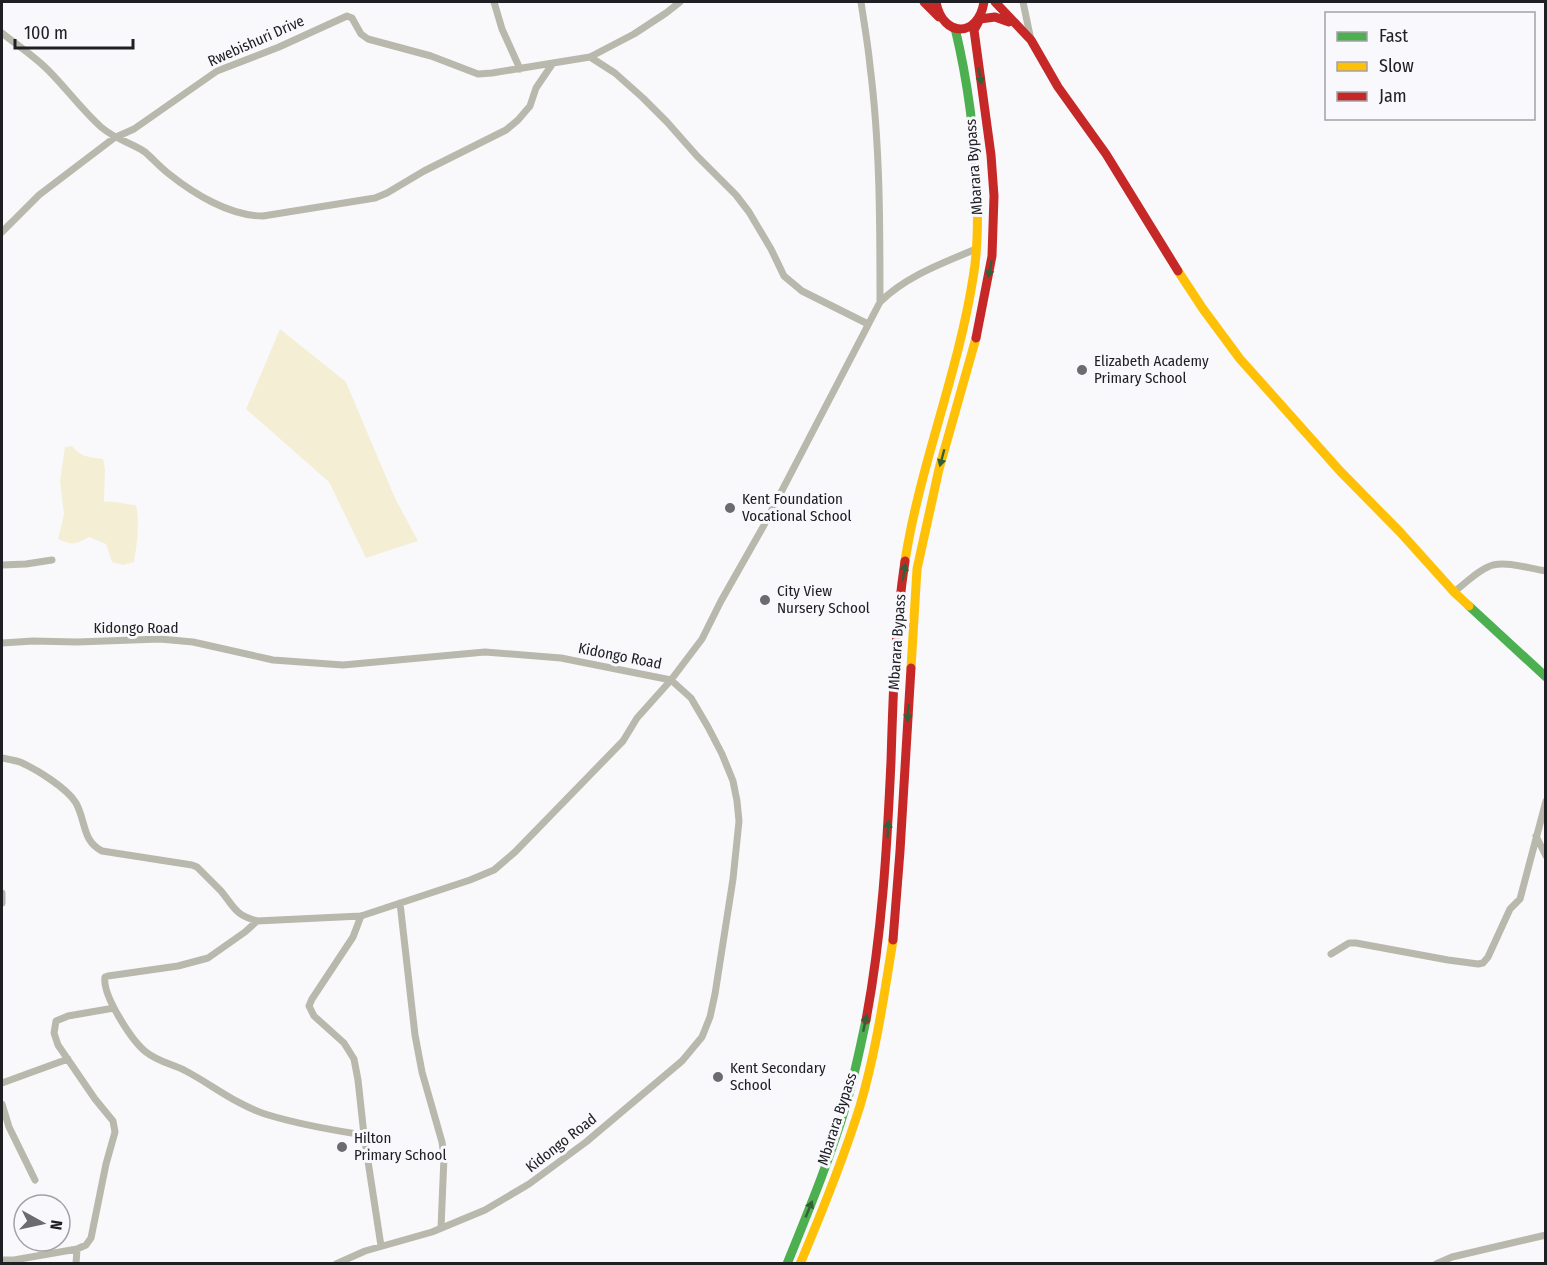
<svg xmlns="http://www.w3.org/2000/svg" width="1547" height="1265" viewBox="0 0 1547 1265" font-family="'Fira Sans Condensed',sans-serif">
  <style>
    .green { fill: #f4efd4 }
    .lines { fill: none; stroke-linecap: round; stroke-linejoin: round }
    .street { stroke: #b9b8ad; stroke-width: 7 }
    .fast { stroke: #4caf50; stroke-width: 9 }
    .slow { stroke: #ffc107; stroke-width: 9 }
    .jam { stroke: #c62828; stroke-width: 9 }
    .oneway { fill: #346038 }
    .poi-dot { fill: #6c6c70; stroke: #f8f8fd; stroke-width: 2 }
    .labels { text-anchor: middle; stroke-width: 6; stroke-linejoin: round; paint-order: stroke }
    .street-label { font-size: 15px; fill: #202024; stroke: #f8f8fd }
    .poi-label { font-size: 15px; fill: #202024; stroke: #f8f8fd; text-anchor: start }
  </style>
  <rect width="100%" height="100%" fill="#f9f9fc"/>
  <path class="green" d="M280,329L346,382L395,498L418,541L366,558L329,482L246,409Z
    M72,446C81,457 89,457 103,459L105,469L104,502C115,500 125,505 136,505C140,521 137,545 134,562L123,565L112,562L106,544L89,537C76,544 73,546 58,539L64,514L60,481L65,447Z"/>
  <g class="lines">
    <path class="street" d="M494,2L502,29L520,69
      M861,2C864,23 868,44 870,66C880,144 880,223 880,302
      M1023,2L1031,40
      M2,33C17,45 34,56 48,70C66,88 82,110 101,127C116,140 130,142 145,152C153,159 160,167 169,174C194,194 230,216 263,216L375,198L387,193L424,171L506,130L518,120L530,106L536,88L553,63L590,57L634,34L666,13L680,2
      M590,57L615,73L643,98L667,122L697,156L736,195L749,212L771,249L784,276L802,291L868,324
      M2,232L39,195L114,138L134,129L217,71L279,47L347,16L352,18L361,34L368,39L431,56L478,74L492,73L553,63
      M2,565L26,564L52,560
      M1454,592C1466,583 1479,569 1493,565C1509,561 1530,569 1546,571
      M2,643L33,641L77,642L160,639L193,642L273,660L343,665L485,652L561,658L671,680L691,698L708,727L722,754L733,781L737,801L739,821L733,879L715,994L710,1017L702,1037L682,1061L586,1142L529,1184L485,1210L432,1232L365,1251L336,1264
      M2,758C7,759 14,760 20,762C36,769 67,788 76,803C86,821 82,841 102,851L192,865L197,867C205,875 213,883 221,891C235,908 234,914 257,921L361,916L470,880L494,870L515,852L623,741L637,718L671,680L702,639L721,601L763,527L880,302C906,276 943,263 976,249
      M1536,836L1546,856
      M2,893V903
      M400,903L415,1035L422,1072L442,1142L444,1157L441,1228
      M361,916L353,937L312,999L309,1006L314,1016L344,1043L354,1059L358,1080L364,1135
      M257,921L245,932L208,958L178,966L108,976L105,977C102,995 132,1041 146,1052C157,1061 171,1064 184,1070C211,1084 235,1104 265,1114C297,1124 331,1130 364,1135L381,1246
      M1331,954L1349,943H1356L1448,960L1478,964L1483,963L1488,957L1510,909L1520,899L1546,801
      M2,1083L68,1059
      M2,1104L9,1127L35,1180
      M2,1260H14L77,1249L86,1245L91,1238L106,1164L115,1132L113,1121L95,1099L58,1045L54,1033L56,1021L68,1016L114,1008
      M76,1264L77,1249
      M1436,1264L1452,1257L1546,1235"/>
    <path class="fast" d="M955,28C968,82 975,136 977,192
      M1469,606L1546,677
      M787,1264C808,1212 830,1159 846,1105C854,1077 860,1049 866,1020"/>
    <path class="slow" d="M1178,271L1203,309L1240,359L1340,471L1400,532L1454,592L1469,606
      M905,561C920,465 958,374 973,278C978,250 978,220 977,192
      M911,668L917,569L939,469L976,338
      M800,1264C822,1212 843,1160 860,1106C876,1052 884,996 893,940"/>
    <path class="jam" d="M924,2L939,17
      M936,2C943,38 978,38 984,2
      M995,2L1031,40L1058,87L1106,154L1178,271
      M980,19L995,17L1009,22
      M976,338L992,256L994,196L991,155L974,30L980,19
      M893,940L900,851L911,668
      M866,1020C882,935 887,848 891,761C893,695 895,627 905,561"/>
  </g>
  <defs><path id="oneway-solid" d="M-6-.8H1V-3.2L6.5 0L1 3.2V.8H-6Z" transform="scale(1.5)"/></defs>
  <g class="oneway">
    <use href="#oneway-solid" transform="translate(980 76) rotate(80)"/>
    <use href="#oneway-solid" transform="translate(990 269) rotate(101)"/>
    <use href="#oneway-solid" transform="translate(942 458) rotate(105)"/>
    <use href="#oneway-solid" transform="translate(904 572) rotate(-82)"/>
    <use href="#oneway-solid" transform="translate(908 713) rotate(93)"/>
    <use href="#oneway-solid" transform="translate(888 829) rotate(-87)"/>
    <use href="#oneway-solid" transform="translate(865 1023) rotate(-78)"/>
    <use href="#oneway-solid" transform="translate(809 1209) rotate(-68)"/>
  </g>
  <g class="poi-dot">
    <circle cx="1082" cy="370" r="6"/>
    <circle cx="730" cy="508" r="6"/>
    <circle cx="765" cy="600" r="6"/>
    <circle cx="718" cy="1077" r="6"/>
    <circle cx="342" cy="1147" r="6"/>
  </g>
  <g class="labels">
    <g class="street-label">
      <text transform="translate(256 41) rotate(-24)" y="5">Rwebishuri Drive</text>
      <text transform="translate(974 167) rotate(-94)" y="5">Mbarara Bypass</text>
      <text x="136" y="633">Kidongo Road</text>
      <text transform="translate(897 642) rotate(-86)" y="5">Mbarara Bypass</text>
      <text transform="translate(620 656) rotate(11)" y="5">Kidongo Road</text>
      <text transform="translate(837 1119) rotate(-72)" y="5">Mbarara Bypass</text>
      <text transform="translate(561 1143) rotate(-38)" y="5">Kidongo Road</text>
    </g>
    <g class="poi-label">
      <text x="1094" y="366">Elizabeth Academy<tspan x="1094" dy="17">Primary School</tspan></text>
      <text x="742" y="504">Kent Foundation<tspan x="742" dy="17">Vocational School</tspan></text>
      <text x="777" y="596">City View<tspan x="777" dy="17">Nursery School</tspan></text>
      <text x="730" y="1073">Kent Secondary<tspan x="730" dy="17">School</tspan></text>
      <text x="354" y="1143">Hilton<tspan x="354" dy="17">Primary School</tspan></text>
    </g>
  </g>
  <rect width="1547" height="1265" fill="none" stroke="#202024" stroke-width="6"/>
  <rect x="1325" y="12" width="210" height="108" fill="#f8f8fd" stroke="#a2a2a6" stroke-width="1.5"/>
  <rect x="1337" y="32" width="30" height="9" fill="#4caf50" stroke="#a2a2a6" stroke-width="1.5"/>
  <text x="1379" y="42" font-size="18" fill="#202024">Fast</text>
  <rect x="1337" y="62" width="30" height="9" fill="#ffc107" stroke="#a2a2a6" stroke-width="1.5"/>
  <text x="1379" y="72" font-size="18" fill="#202024">Slow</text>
  <rect x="1337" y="92" width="30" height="9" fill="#c62828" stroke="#a2a2a6" stroke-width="1.5"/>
  <text x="1379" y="102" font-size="18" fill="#202024">Jam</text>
  <g transform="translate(42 1223) rotate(98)"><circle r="28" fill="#f8f8fd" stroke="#a2a2a6" stroke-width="1.5"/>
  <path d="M0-4.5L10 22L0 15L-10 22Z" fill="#6c6c70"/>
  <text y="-9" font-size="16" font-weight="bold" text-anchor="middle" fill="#202024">N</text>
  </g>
  <path d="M15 39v9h118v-9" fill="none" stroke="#202024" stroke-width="3"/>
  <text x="24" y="39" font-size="18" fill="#202024" stroke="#f8f8fd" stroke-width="4.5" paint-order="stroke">100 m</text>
</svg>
